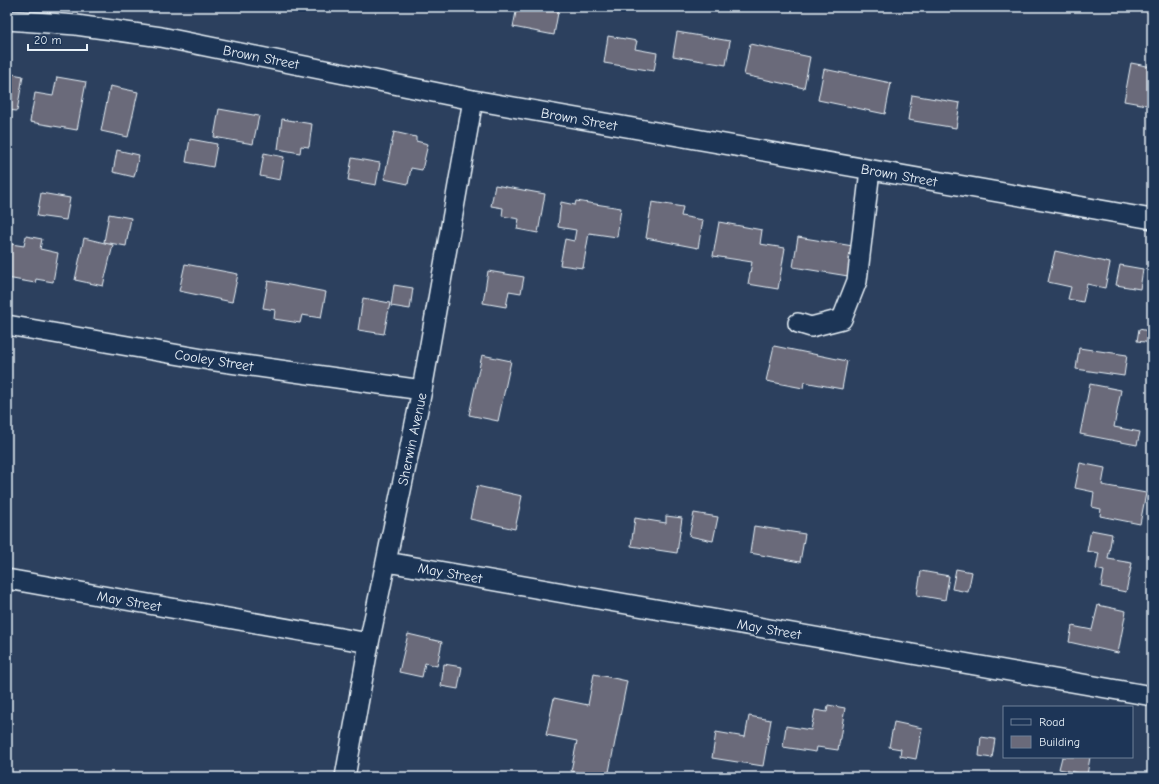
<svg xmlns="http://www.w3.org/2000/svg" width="1159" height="784" viewBox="0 0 1159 784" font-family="'Comic Neue',sans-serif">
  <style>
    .building { fill: #6a6a7a; stroke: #e8f1f8 }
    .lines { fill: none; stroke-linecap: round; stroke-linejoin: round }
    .minor-casing { stroke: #e8f1f8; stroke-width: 22 }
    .minor { stroke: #1d3557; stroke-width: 19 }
    .labels { text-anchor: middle; stroke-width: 3; stroke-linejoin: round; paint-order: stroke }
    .street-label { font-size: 14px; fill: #e8f1f8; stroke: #1d3557 }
  </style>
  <rect width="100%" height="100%" fill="#2c405e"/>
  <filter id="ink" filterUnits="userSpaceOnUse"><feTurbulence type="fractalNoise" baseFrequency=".025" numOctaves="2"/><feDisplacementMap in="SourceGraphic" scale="8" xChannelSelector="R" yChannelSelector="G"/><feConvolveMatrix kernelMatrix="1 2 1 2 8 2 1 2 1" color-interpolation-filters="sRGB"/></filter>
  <g filter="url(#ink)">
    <path class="building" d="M517,7H559L554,35L513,27Z
      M677,32L730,41L726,65L673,56Z
      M608,36L637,41L635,49L657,53L654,71L604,63Z
      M750,44L810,57L804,88L744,75Z
      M1131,63L1152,67V106L1124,101Z
      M824,69L891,83L885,114L818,100Z
      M7,73L23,76L17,111L7,110Z
      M57,77L86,82L77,130L30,122L35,93L53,96Z
      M110,86L138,92L128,137L101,131Z
      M912,95L960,103L956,128L908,120Z
      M219,109L259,116L253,144L214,137Z
      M282,119L312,124L309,147L301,146L300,153L278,149Z
      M394,132L416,137V141L428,144L422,170L411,168L408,184L384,179Z
      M190,139L217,144L213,167L186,162Z
      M117,150L139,155L134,177L113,172Z
      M264,153L284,157L280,180L260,176Z
      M352,158L380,163L376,185L348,180Z
      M495,185L545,194L538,233L517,229L519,219L502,216L503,208L491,206Z
      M41,193L70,198L66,220L37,216Z
      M576,201L621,208L617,237L589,233L583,268L560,265L565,239L574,241L576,230L558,227L561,202L575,205Z
      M652,202L683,207L681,216L703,220L698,248L646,238Z
      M109,214L131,218L126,246L104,242Z
      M719,222L762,230L760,244L785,248L778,289L748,284L752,262L713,256Z
      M26,236L42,239L40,249L58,253L53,282L36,279L35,283L7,278V252L9,253L11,244L24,246Z
      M798,237L853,246L848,276L793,267Z
      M84,238L113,245L103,286L75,280Z
      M1055,251L1110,263L1105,288L1087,284L1083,302L1068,299L1071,287L1048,282Z
      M185,264L238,274L232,302L179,291Z
      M1120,265L1143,269L1140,289L1116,285Z
      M488,271L524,277L521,293L509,291L506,307L483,303Z
      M268,281L326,292L321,318L302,315L300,323L274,319L275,310L263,308Z
      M394,285L413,288L410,309L391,306Z
      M363,298L390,303L384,334L358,330Z
      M1152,315V343L1137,341L1139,329L1149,331Z
      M774,346L847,361L842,389L804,382L803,388L766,381Z
      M1079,348L1127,355L1124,376L1076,369Z
      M482,355L511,361L498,421L469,415Z
      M1090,384L1121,390L1114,427L1140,432L1137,445L1080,434Z
      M1080,463L1105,468L1102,485L1146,493L1140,524L1100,516L1101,509L1092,507L1094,492L1075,488Z
      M477,486L522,496L515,529L470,519Z
      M694,513L718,517L713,541L689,536Z
      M666,516L682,518L677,553L631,546L635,518L666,523Z
      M754,526L805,534L800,562L750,553Z
      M1091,530L1112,534L1108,559L1132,563L1126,592L1101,587L1104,571L1096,569L1099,553L1087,551Z
      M956,569L972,572L968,592L952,589Z
      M921,571L949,576L945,600L917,595Z
      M1098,605L1126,611L1118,653L1069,642L1072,626L1092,630Z
      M408,634L442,642L437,666L425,663L422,677L399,672Z
      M444,664L462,667L458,689L441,686Z
      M594,674L627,681L608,777H600L571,771L577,741L546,735L554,698L588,705Z
      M828,705L845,708L838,750L817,747L816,752L783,747L786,726L811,730L815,710L827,712Z
      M749,716L771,720L763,766L712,758L716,732L745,737Z
      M894,722L922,728L916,759L900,756L901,749L889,747Z
      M981,737L995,739L992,758L979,756Z
      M1062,757H1090L1087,775L1059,769Z"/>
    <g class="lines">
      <g class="minor-casing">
        <path id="minor" d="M7,20L76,25L161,37L473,100L1152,219
          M798,323L811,327L842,319L857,281L870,170
          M7,325L209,360L422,390
          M387,562L1152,696
          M7,579L369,643
          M345,777L369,643L422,390L473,100"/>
      </g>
      <use href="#minor" class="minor"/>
    </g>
  </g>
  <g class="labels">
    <g class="street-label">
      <text transform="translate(261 57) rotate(11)" y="5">Brown Street</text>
      <text transform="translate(579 119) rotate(10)" y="5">Brown Street</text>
      <text transform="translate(899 175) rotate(10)" y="5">Brown Street</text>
      <text transform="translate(214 360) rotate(9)" y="5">Cooley Street</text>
      <text transform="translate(412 439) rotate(-78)" y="5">Sherwin Avenue</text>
      <text transform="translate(450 573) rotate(10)" y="5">May Street</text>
      <text transform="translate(129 601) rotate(10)" y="5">May Street</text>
      <text transform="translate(769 629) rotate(10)" y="5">May Street</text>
    </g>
  </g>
  <rect width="1159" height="784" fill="none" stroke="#1d3557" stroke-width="24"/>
  <rect x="12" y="12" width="1135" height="760" fill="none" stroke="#e8f1f8" stroke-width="1.5" filter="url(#ink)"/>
  <rect x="1003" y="706" width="130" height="52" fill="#1d3557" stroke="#6e8097"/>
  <rect x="1011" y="719" width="20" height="6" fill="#1d3557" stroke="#6e8097"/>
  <text x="1039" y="726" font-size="12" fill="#e8f1f8">Road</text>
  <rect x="1011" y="736" width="20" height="12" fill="#6a6a7a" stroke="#6e8097"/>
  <text x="1039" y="746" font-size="12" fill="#e8f1f8">Building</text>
  <path d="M28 44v6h59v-6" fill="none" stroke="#e8f1f8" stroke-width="2"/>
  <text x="34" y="44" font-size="12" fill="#e8f1f8" stroke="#1d3557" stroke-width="3" paint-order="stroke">20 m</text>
</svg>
